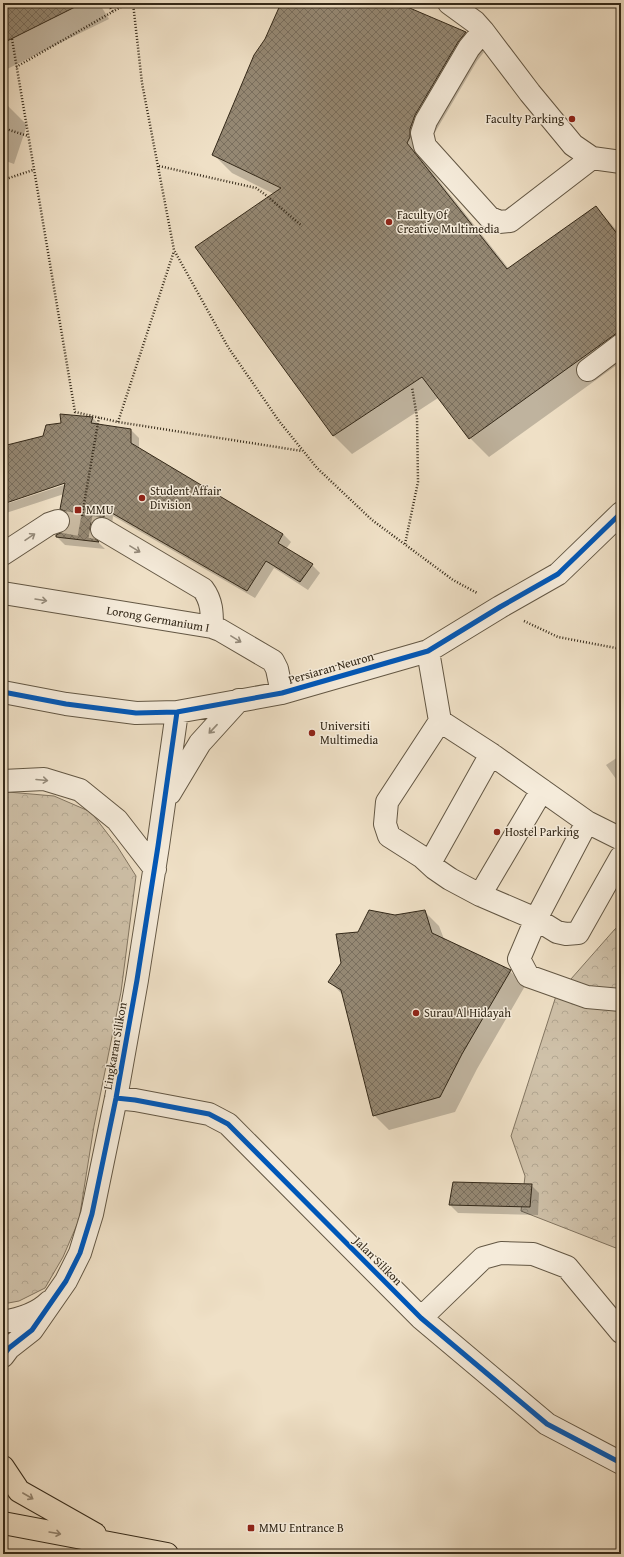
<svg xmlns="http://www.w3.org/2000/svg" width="624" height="1557" viewBox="0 0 624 1557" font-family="'Gentium Book Plus',serif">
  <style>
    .park { fill: url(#park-crowns); stroke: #827561 }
    .shadow { fill: #0003 }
    .building { fill: url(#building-cross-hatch); stroke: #342919 }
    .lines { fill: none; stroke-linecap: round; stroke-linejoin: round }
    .minor-tunnel { stroke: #cabba3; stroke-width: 22; stroke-dasharray: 22 11; stroke-linecap: butt }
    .minor-casing { stroke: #635744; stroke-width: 24 }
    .major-casing { stroke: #342919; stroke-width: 24 }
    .path { stroke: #342919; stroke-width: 2.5; stroke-dasharray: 1 2; stroke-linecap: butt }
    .minor { stroke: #f5ebda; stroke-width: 22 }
    .major { stroke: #efe0c6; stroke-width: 22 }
    .cycleway-casing { stroke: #f5ebda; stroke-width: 8 }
    .cycleway { stroke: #0057b8; stroke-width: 5 }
    .oneway { stroke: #948a7a }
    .oneway2 { stroke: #928470 }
    .poi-dot { fill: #8f2418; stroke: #f5ebda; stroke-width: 1.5 }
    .labels { text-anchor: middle; stroke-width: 3; stroke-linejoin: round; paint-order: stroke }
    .poi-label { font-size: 12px; fill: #342919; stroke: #f5ebda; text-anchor: start }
    .street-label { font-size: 12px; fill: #342919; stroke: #f5ebda }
  </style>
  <defs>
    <pattern id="park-crowns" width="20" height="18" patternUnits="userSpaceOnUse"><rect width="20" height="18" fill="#cfc1a9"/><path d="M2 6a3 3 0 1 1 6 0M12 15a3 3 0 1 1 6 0" fill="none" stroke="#b2a691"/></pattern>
    <pattern id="building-cross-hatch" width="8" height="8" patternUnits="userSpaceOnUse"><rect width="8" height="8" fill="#958873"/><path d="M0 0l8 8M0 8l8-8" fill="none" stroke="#7a6f5e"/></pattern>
  </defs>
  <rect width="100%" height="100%" fill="#efe0c6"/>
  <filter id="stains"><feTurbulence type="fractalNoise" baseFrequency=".005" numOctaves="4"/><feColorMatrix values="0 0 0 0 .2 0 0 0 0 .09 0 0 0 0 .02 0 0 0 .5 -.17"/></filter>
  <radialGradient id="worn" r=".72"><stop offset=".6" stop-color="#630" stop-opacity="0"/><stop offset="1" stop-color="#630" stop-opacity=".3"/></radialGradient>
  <path class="park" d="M8,792L54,796L91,812L117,846L136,876L121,992L94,1126L79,1220L63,1257L45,1288L19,1301L3,1304V794Z
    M621,925V1250L521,1211L525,1176L511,1136L556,996L615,929Z"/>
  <path class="shadow" d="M3,3H99L109,19L3,71Z
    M282,3H397L465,33L484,52L477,61L434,134L425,163L509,269L596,207L621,235V362L489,457L470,438L438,398L352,454L333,435L274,194L232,173L213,154Z
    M3,104L8,106L27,125L14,164L3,160V125L6,116H4L3,119Z
    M61,415L93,418L100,426L131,430L139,438V449L283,534L291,542L286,549L312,565L320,573L308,590L274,568L255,598L113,516L112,525L97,537L99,543L105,549L65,545L57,537L68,530L71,523V517L61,508L64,494L3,514V505L70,483L69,481L3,502V447L44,437L62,424Z
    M621,755V786L606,765Z
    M424,911L439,926L444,939L510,971L525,986L477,1069L455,1112L389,1130L374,1115L344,996L329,981L342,964L359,933L395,916Z
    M531,1185L539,1193L538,1215L458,1213L450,1205Z"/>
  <path class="building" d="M3,3H83L3,43Z
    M281,3H398L466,32L458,42L415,115L410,129V137L407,143L507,269L596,206L621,239V330L469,439L422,377L333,436L195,247L281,188L212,155L254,55L265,39Z
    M60,414L93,417L91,423L131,429V443L283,534L278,543L313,564L300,582L266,561L247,591L105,509L104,517L96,518L91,523L90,528L91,535L99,542L56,537V535L67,530L70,523V517L67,512L60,509L65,483L3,504V446L43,436L46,425L61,423Z
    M369,910L395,915L425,910L432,933L511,970L462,1054L440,1097L373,1116L341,990L328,982L341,963L336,934L358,932Z
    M453,1182L532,1184L530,1207L449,1205Z"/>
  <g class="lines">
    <path class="minor-tunnel" d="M58,521L102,529"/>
    <g class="minor-casing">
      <path id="minor" d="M449,3L475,22L483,31L530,93L573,145L592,158L621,162
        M483,31L469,48L426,121L422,133L425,146L489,217L499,222L510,221L592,158
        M588,370L621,345
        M102,529L203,589C212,601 212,613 212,627
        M3,554L49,524L58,521
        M3,593L212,627L220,630L273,661L277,669L282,693
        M428,651L440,721L387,802L385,824L389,836L422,857L434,868L450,879L480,895L536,919L557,932L566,934L578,933L621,857
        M3,692L66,704L136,713L177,712L282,693L428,651L500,607L558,574L621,513
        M440,721L491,754L587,822L621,839
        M3,781L44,779L80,790L117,820L155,869
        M170,793L200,743L239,700
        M587,822L536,919L519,959L528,976L587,997L621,1000
        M430,863L491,754
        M480,895L542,790
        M116,1098L135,1100L209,1114L228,1124L421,1318L547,1424L621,1463
        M421,1318L483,1258L501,1253L533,1254L567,1267L621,1332
        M3,1322C20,1319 37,1314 49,1302
        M3,1356L9,1348L32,1330L66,1281L80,1253L92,1214L116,1098L137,980L158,846L177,712"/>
    </g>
    <g class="major-casing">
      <path id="major" d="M3,1467L19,1491L95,1534
        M3,1523L167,1554"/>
    </g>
    <path class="path" d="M107,3L113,12
      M133,3L142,83L174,250L228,347L279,421L317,468L372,520L453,580L477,593
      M12,39L75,412L118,422L302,451
      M16,67L128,3
      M3,128L28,136
      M159,166L256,188L267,196L302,226
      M3,180L33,170
      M118,422L174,251
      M82,516L99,417
      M405,544L418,482L417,417L412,387
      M524,621L558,637L621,649"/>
    <use href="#minor" class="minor"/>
    <use href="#major" class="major"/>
    <g class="cycleway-casing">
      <path id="cycleway" d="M3,692L66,704L136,713L177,712L282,693L428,651L500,607L558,574L621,513
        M116,1098L135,1100L209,1114L228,1124L421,1318L547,1424L621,1463
        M3,1356L9,1348L32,1330L66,1281L80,1253L92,1214L116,1098L137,980L158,846L177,712"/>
    </g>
    <use href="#cycleway" class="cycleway"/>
  </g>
  <defs><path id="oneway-shaft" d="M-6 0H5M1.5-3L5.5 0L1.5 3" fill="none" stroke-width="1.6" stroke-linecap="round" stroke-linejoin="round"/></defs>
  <g class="oneway">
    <use href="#oneway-shaft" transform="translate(30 537) rotate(-34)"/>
    <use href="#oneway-shaft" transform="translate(135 549) rotate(31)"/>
    <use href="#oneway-shaft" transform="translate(41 600) rotate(9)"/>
    <use href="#oneway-shaft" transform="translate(236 639) rotate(31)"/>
    <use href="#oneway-shaft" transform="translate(213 729) rotate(133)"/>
    <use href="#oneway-shaft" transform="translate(42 780) rotate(5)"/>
  </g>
  <g class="oneway2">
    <use href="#oneway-shaft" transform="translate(28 1496) rotate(30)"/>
    <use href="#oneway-shaft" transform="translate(55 1533) rotate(10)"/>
  </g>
  <g class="poi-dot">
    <circle cx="572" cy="119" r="4"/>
    <circle cx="389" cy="222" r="4"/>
    <circle cx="142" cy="498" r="4"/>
    <rect x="74" y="506" width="8" height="8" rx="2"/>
    <circle cx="312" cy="733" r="4"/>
    <circle cx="497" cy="832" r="4"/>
    <circle cx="416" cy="1013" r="4"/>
    <rect x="247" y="1524" width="8" height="8" rx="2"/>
  </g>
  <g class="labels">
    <g class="poi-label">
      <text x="564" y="123" text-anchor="end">Faculty Parking</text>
      <text x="397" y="219">Faculty Of<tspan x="397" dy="14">Creative Multimedia</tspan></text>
      <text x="150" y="495">Student Affair<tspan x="150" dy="14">Division</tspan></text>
      <text x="86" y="514">MMU</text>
      <text x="320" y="730">Universiti<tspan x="320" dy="14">Multimedia</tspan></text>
      <text x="505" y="836">Hostel Parking</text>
      <text x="424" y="1017">Surau Al Hidayah</text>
      <text x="259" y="1532">MMU Entrance B</text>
    </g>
    <g class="street-label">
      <text transform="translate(158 619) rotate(10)" y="4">Lorong Germanium I</text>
      <text transform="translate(331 668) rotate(-16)" y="4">Persiaran Neuron</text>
      <text transform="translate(115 1046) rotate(-80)" y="4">Lingkaran Silikon</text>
      <text transform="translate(378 1261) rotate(45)" y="4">Jalan Silikon</text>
    </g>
  </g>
  <rect width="624" height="1557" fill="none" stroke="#efe0c6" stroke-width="16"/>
  <rect x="4" y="4" width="616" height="1549" fill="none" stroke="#342919" stroke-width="2"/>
  <rect x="8" y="8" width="608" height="1541" fill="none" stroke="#342919"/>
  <rect width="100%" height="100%" filter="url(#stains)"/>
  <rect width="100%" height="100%" fill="url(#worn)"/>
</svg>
